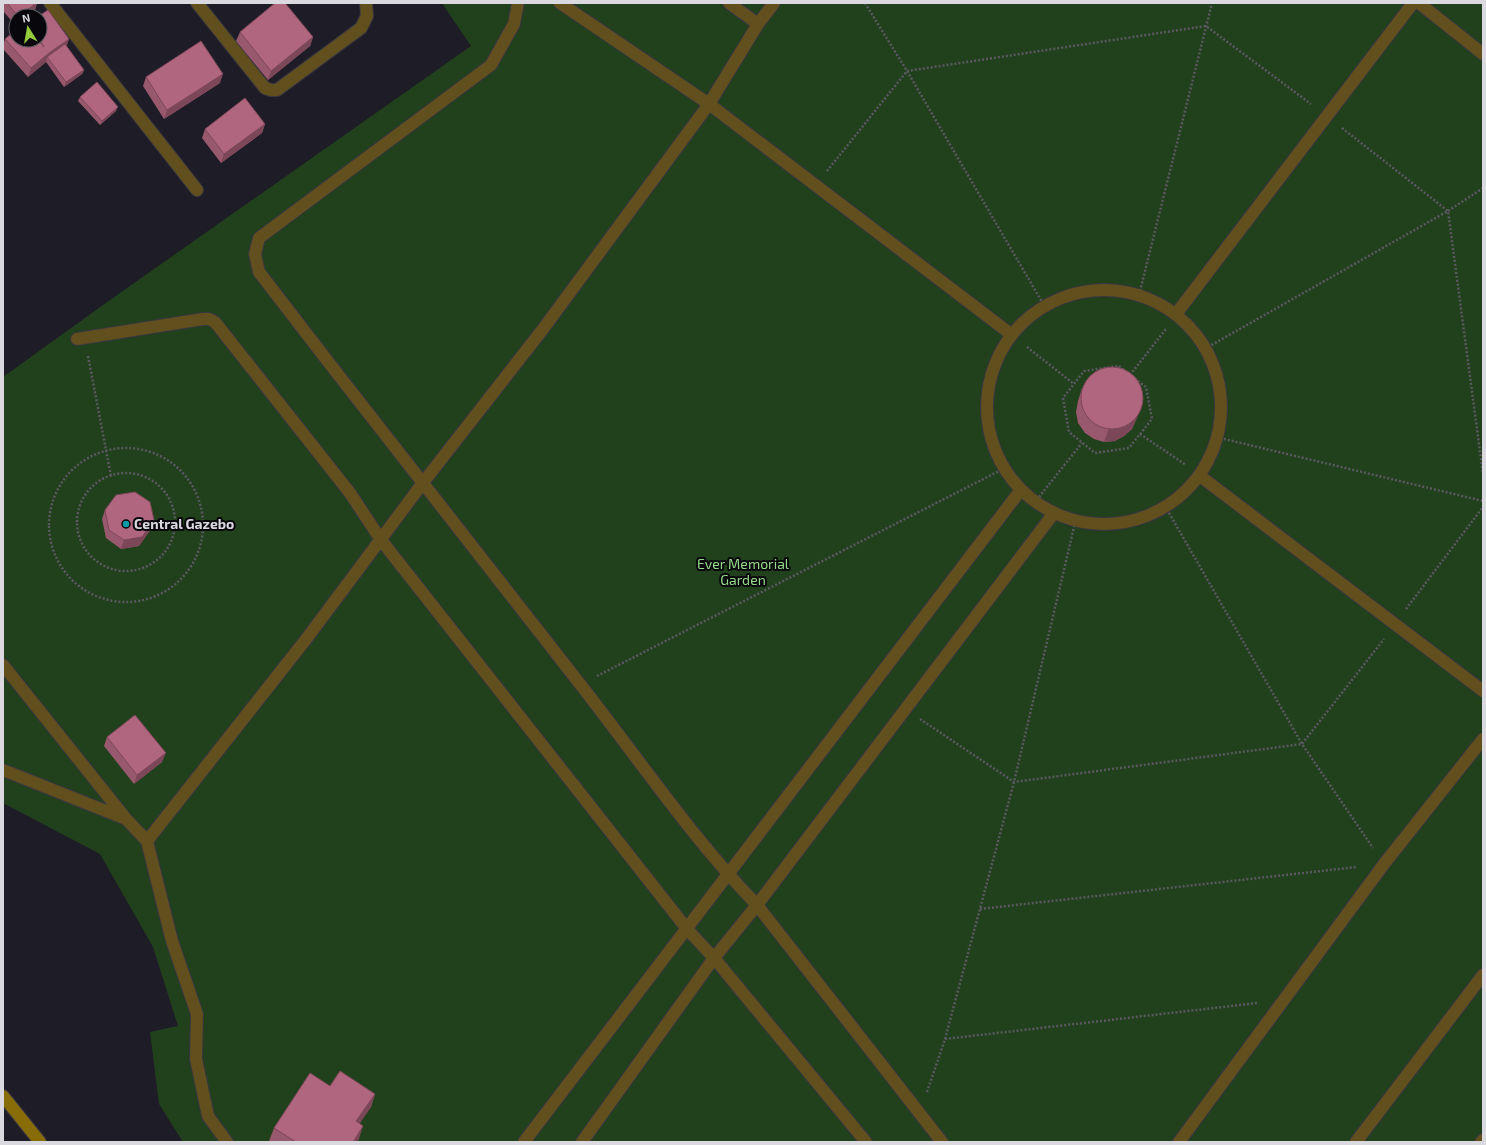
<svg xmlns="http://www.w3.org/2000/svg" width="1486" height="1145" viewBox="0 0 1486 1145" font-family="'Exo 2',sans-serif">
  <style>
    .green { fill: #21411c }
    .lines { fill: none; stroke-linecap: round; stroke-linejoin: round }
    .lane-casing { stroke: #383640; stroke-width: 14 }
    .street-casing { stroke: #383640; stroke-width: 14 }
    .secondary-casing { stroke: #383640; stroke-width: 14 }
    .path { stroke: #5a5861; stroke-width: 2.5; stroke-dasharray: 2 2; stroke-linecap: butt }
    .lane { stroke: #61501d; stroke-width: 12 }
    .street { stroke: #61501d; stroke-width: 12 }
    .secondary { stroke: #876c08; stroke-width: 12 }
    .wall { fill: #98586d }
    .shaded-wall { fill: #7c4759 }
    .building { fill: #b1667f; stroke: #7c4759 }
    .culture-dot { fill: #0f9aa8; stroke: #08070b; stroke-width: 1.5 }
    .labels { text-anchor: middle; stroke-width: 4; stroke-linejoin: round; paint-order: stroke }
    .poi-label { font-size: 14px; font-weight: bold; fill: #dbd9e0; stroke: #08070b; text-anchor: start }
    .park-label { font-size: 14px; fill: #95da89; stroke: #08070b }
  </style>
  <rect width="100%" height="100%" fill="#1e1c26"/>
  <path class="green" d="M442,3H1483V1142H183L159,1104L150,1032L178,1026L153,947L100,854L3,803V377L110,300L471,46Z"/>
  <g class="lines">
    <g class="lane-casing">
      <path id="lane" d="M518,3L514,24L491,65L259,238L255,254L259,272C365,410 472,547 580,684C638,758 692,838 757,905L942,1142
        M560,3L709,104L1012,335
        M729,3L758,24
        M1419,3L1483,54
        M987 407a117 117 0 1 1 234 0a117 117 0 1 1-234 0Z
        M1176,314L1413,3
        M77,339L203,319H209L215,322L350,493L381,540L687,929L714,958L866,1142
        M1200,476L1483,691
        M3,665L127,820L147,841L172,941L197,1014L196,1059L208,1116L227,1142
        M3,770L126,819
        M147,841L307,638L422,484L543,329L709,104L758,24L774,3
        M524,1142L1020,491
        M582,1142L714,958L757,905L1054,513
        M1179,1142L1384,864L1483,739
        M1356,1142L1483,975
        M1481,1142L1483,1140"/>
    </g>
    <g class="street-casing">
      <path id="street" d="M50,3L197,190
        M197,3L265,88L271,90H277L361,28L367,16L366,3"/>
    </g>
    <g class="secondary-casing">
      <path id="secondary" d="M3,1096L40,1142"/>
    </g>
    <path class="path" d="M865,3L907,71L1045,307
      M1342,128L1448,211L1483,474
      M827,171L907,71L1206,26L1311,104
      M1139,295L1212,3
      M1027,347L1074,384
      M1208,347L1448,211L1483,188
      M88,356L111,476
      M1119,366L1146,387L1152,419L1129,448L1095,453L1069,432L1063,398L1084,371Z
      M1130,375L1166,329
      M1140,434L1186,465
      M1220,438L1483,501
      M49 525a77 77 0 1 1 154 0a77 77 0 1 1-154 0Z
      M77 522a49 49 0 1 1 98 0a49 49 0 1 1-98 0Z
      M1039,497L1082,443
      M1165,506L1302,744L1373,848
      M1406,609L1483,507
      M597,676L1003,469
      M920,719L1014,782L1302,744L1384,639
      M980,909L1357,867
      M945,1039L1257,1003
      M927,1092L945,1039L1014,782L1075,523"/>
    <use href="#lane" class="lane"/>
    <use href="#street" class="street"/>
    <use href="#secondary" class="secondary"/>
  </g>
  <path class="wall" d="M3,3H37L35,10L28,16H16V26L3,11Z
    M240,32L313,37L310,46L268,80L236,41Z
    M5,39L16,40L69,39L66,46L84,70L82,74L64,87L46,62L28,77L3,49V46Z
    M146,77L220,83L164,119L143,86Z
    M80,97L116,111L100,125L78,101Z
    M265,124L262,133L221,163L202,138L205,129Z
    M1082,388L1141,407L1136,420L1132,429L1124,436L1115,441L1104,442L1094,439L1085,433L1078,423L1076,412L1078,401Z
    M105,510L151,529L139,546L121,549L106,538L102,519Z
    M107,737L162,762L134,784L104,746Z
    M330,1086L375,1094L371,1107L359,1123V1139L357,1142H271L269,1141L274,1128Z"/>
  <path class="shaded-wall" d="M36,3H37L35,10L28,16H20Z
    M313,37L310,46L268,80L271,71Z
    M69,39L66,48L47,57L46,62L28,77L31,68L49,53Z
    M84,70L82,74L64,87L66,82Z
    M223,74L220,83L164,119L167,110Z
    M118,107L116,111L100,125L102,121Z
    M265,124L262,133L221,163L224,154Z
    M1141,407L1136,420L1132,429L1124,436L1115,441L1104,442L1109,428Z
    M154,520L151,529L139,546L121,549L124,540Z
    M166,753L162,762L134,784L137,775Z
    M375,1094L371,1107L352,1135L356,1121Z
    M363,1126L359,1139L357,1142H353Z"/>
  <path class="building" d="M7,3H36L20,16H18Z
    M275,3H285L313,37L271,71L240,32Z
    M48,10L69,39L49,53L31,68L5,39L16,30V40H38L44,47L40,40V16H39Z
    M201,41L223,74L167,110L146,77Z
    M65,44L84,70L66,82L47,57Z
    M97,82L118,107L102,121L80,97Z
    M245,98L265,124L224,154L205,129Z
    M1081 398a31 31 0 1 1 62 0a31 31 0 1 1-62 0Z
    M135,492L150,502L154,520L142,537L124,540L109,530L105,510L116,495Z
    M135,715L166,753L137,775L107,737Z
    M340,1071L375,1094L356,1121L363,1126L353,1142H296L274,1128L310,1073L330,1086Z"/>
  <circle class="culture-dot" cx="126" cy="524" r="4"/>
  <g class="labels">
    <g class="poi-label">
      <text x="134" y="529">Central Gazebo</text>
    </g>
    <g class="park-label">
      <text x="743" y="569">Ever Memorial<tspan x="743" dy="16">Garden</tspan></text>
    </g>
  </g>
  <rect width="1486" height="1145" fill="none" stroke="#dbd9e0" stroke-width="8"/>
  <g transform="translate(28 28) rotate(349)"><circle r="19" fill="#08070b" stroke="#5c5b60"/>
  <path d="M0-3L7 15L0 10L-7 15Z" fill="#94cc3c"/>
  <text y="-6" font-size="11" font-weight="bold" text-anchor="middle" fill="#dbd9e0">N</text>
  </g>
</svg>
